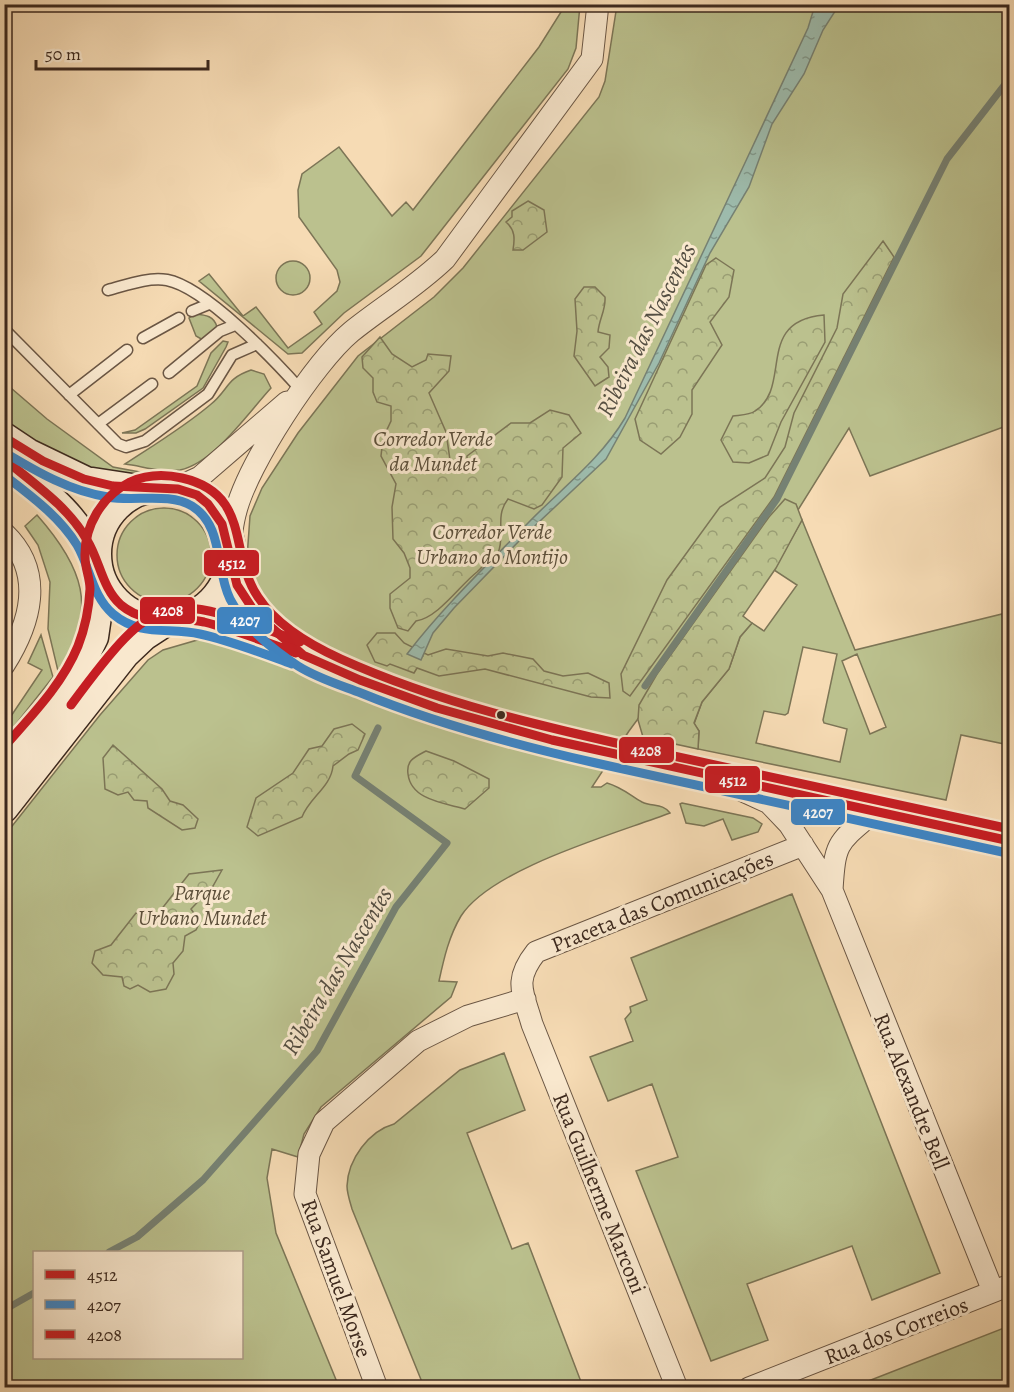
<svg xmlns="http://www.w3.org/2000/svg" width="1014" height="1392" viewBox="0 0 1014 1392" font-family="Alegreya,serif">
  <style>
    .green { fill: #bbc18e; stroke: #7c7556; stroke-width: 1.5; fill-rule: evenodd }
    .forest { fill: url(#forest-crowns); stroke: #7c7556; stroke-width: 1.5 }
    .water { fill: url(#water-ripples); stroke: #768173; stroke-width: 1.5 }
    .lines { fill: none; stroke-linecap: round; stroke-linejoin: round }
    .stream { stroke: #768173; stroke-width: 7 }
    .lane-casing { stroke: #6a5644; stroke-width: 13 }
    .street-casing { stroke: #6a5644; stroke-width: 23 }
    .secondary-casing { stroke: #3c291e; stroke-width: 31 }
    .lane { stroke: #f9e8ce; stroke-width: 10 }
    .street { stroke: #f9e8ce; stroke-width: 21 }
    .secondary { stroke: #f9e8ce; stroke-width: 28 }
    .bus-1-casing { stroke: #f9e8ce; stroke-width: 14 }
    .bus-2-casing { stroke: #f9e8ce; stroke-width: 14 }
    .bus-3-casing { stroke: #f9e8ce; stroke-width: 14 }
    .bus-1 { stroke: #c61d23; stroke-width: 9 }
    .bus-2 { stroke: #3d85c6; stroke-width: 9 }
    .bus-3 { stroke: #c61d23; stroke-width: 9 }
    .bus-dot { fill: #3c291e; stroke: #f9e8ce; stroke-width: 2 }
    .labels { text-anchor: middle; stroke-width: 6; stroke-linejoin: round; paint-order: stroke }
    .park-label { font-size: 22px; font-style: italic; fill: #5c4f3a; stroke: #f9e8ce }
    .street-label { font-size: 22px; fill: #3c291e; stroke: #f9e8ce }
    .water-label { font-size: 24px; font-style: italic; fill: #544e42; stroke: #f9e8ce }
    .line-badge { stroke: #f9e8ce; stroke-width: 2 }
    .badge-label { font-size: 16px; text-anchor: middle; font-weight: bold; fill: #fff }
  </style>
  <defs>
    <pattern id="forest-crowns" width="20" height="18" patternUnits="userSpaceOnUse" patternTransform="scale(1.5)"><rect width="20" height="18" fill="#bbc18e"/><path d="M2 6a3 3 0 1 1 6 0M12 15a3 3 0 1 1 6 0" fill="none" stroke="#999d73"/></pattern>
    <pattern id="water-ripples" width="26" height="14" patternUnits="userSpaceOnUse" patternTransform="scale(1.5)"><rect width="26" height="14" fill="#9dbbac"/><path d="M2 4q2-2 4 0t4 0M15 11q2-2 4 0t4 0" fill="none" stroke="#81988b"/></pattern>
  </defs>
  <rect width="100%" height="100%" fill="#f6dbb4"/>
  <filter id="stains"><feTurbulence type="fractalNoise" baseFrequency=".00333" numOctaves="4"/><feColorMatrix values="0 0 0 0 .2 0 0 0 0 .09 0 0 0 0 .02 0 0 0 .5 -.17"/></filter>
  <radialGradient id="worn" r=".72"><stop offset=".6" stop-color="#630" stop-opacity="0"/><stop offset="1" stop-color="#630" stop-opacity=".3"/></radialGradient>
  <path class="green" d="M566,4L580,5L576,48L568,69L421,256L344,313L302,353L288,354L199,281L209,274L243,316L256,307L288,348L322,324L314,312L337,291L340,282L337,270L299,217L298,190L302,174L339,147L392,216L406,202L413,210L539,47Z
    M617,5H1009V425L870,476L849,428L798,510L796,505L629,731L592,787H601L607,783C621,787 630,795 642,802C652,807 663,803 670,813C615,834 492,868 461,916C449,936 444,958 439,981L457,982L451,997L321,1107L304,1134L298,1157L272,1149L267,1178L276,1233L339,1387L5,1388V835L100,715L148,660L163,650L211,636L230,616L246,572L250,516L262,488L298,433L358,356L434,297L463,268L599,97L605,81ZM34,1252H242V1358H34Z
    M276 278a17 17 0 1 1 34 0a17 17 0 1 1-34 0Z
    M195,314C206,315 214,316 217,327L203,340L196,336L189,318Z
    M223,341L228,342L226,347L203,388L145,429L136,433H122L135,430L197,386L211,353Z
    M251,370L264,374L271,388C248,413 214,463 180,470C162,473 142,466 125,464C154,445 184,427 210,405C229,390 225,379 251,370Z
    M4,382L47,419L113,467L167,477L144,480L92,475L5,423Z
    M117 555a47 47 0 1 1 94 0a47 47 0 1 1-94 0Z
    M37,515C82,566 100,609 58,671L48,629L50,582L38,545L25,526Z
    M802,520L855,650L1002,614L1009,649V745L961,735L946,800L698,749L699,731L694,724L702,702L729,669L740,637L752,623L764,631L797,585L774,570ZM803,647L837,654L823,720L824,723L847,729L840,762L756,743L764,711L785,715L788,713ZM857,654L886,727L870,734L842,661Z
    M41,635L53,677L5,738V725L42,670L28,663Z
    M682,803L753,818L762,824L758,832L732,840L723,819L704,826L686,823L680,804Z
    M792,894L940,1273L872,1300L852,1246L747,1284L768,1340L711,1361L636,1171L678,1157L652,1084L608,1101L590,1057L633,1041L625,1019L631,1012L630,1007L647,1000L631,958Z
    M504,1053L525,1110L467,1133L512,1249L528,1243L583,1387H424L352,1209C350,1202 347,1193 347,1186C348,1159 369,1131 394,1124L460,1070Z
    M1009,1326V1387H853Z"/>
  <path class="forest" d="M528,201L544,210L547,232L523,250H513C515,238 515,230 506,222L512,217V211Z
    M883,241L894,257L774,497L630,696L623,691L621,674L667,580L720,507L765,478L785,447L794,413L837,328L843,294Z
    M716,258L734,270L729,297L710,322L722,345L692,390V414L680,437L661,454L640,440L635,419L706,265Z
    M584,287H595L605,297C606,310 599,319 598,332L610,335L609,348L600,357L608,367L609,377L595,386L574,356L577,331L575,299Z
    M824,315L825,342L781,422L768,455L749,463L733,462L721,440L733,416C740,415 750,415 755,411C793,387 754,321 824,315Z
    M380,337L392,354L412,367L426,360L428,354L451,356L449,371L429,393L446,432L450,460L460,468L467,464V456L511,423H530L550,410L569,415L581,433L563,448L562,477L542,505L534,509L508,499C494,517 506,534 498,553C487,557 486,564 477,572C460,585 438,618 416,621L408,631L398,628L390,608V594L410,578V568L404,553L393,539L392,507L396,484L381,456L383,438L391,421V406L377,402L373,392V378L363,368L362,357Z
    M785,499L796,504L802,520L776,568L743,616L752,623L740,637L729,669L702,702L694,723L699,731L698,749L643,737L638,720L639,705L657,674L769,517Z
    M377,633H395L404,643L428,655L446,649L488,656L503,653L533,659L544,671L563,676L588,673L609,683L610,698L591,697L485,669L439,676L417,668L414,673L390,664L387,666L375,662L367,645Z
    M352,724L365,734L358,750L349,754L333,766C331,787 309,798 302,817L258,836L247,827L256,798L293,773L309,749L322,746L334,729Z
    M113,745L162,789L170,801L183,805L198,819L195,828L182,830L148,808L147,801L134,800L128,792L118,795L105,789L103,758Z
    M426,751L454,761L489,779V788L465,809C444,803 411,800 408,774C406,760 415,757 426,751Z
    M222,870L213,886L191,909L200,922L196,930L185,936L183,951L173,963L174,974L166,989L150,992L138,985L130,989L124,986L122,977L103,975L92,963L95,951L111,945L136,913L157,915L189,874Z"/>
  <path class="water" d="M815,5H839L823,30L804,74L772,124L749,187L710,253L659,363L606,459L523,537L454,608L433,633L421,660L407,654C443,607 487,565 529,522C562,488 600,460 625,418C687,288 747,158 808,28Z"/>
  <g class="lines">
    <path class="stream" d="M645,686L777,499L947,159L1010,78
      M109,1252L137,1237L203,1180L317,1051L396,907L447,843L355,776L378,728
      M4,1310L34,1293"/>
    <g class="lane-casing">
      <path id="lane" d="M108,290C127,285 147,277 167,280C205,287 275,361 301,390
        M192,311L209,304
        M4,329L118,444L126,447L145,441L208,394L232,355L257,344
        M143,338L179,318
        M169,373L220,331L235,325
        M69,395L127,350
        M98,424L152,384"/>
    </g>
    <g class="street-casing">
      <path id="street" d="M176,488L200,477L287,402
        M4,533C46,573 30,624 4,665
        M230,542C232,532 233,521 236,511C248,464 314,363 351,332C382,307 416,287 445,259L592,59L598,4
        M743,791L769,803L789,824L832,890L993,1291
        M832,890C835,842 837,843 874,812
        M377,1388L305,1194L309,1154L324,1122L418,1041L468,1016L525,999
        M677,1388L532,1024C523,992 513,981 536,952L803,845
        M749,1388L1010,1285"/>
    </g>
    <g class="secondary-casing">
      <path id="secondary" d="M4,437L28,453L86,481L145,490
        M4,459C42,490 79,517 97,562
        M97 554a67 67 0 1 1 134 0a67 67 0 1 1-134 0Z
        M232,556C241,606 254,613 291,644
        M183,618C257,634 323,667 393,694C448,715 506,731 564,744L1010,841
        M4,767L73,680L94,637L102,582
        M4,808L125,654L144,636L167,621"/>
    </g>
    <use href="#lane" class="lane"/>
    <use href="#street" class="street"/>
    <use href="#secondary" class="secondary"/>
    <g class="bus-1-casing">
      <path id="bus-1" d="M4,437L43,461L84,479L113,486L178,489L197,495L208,504L222,524L237,585L256,614L303,655L360,680L437,708L552,740L1010,841
        M9,463C37,486 69,508 87,540C100,561 102,588 121,605C146,626 175,616 204,622C236,630 266,642 296,653"/>
    </g>
    <g class="bus-2-casing">
      <path id="bus-2" d="M4,452C37,472 70,491 108,497C134,502 169,492 192,506C224,526 215,569 230,599C244,626 273,650 298,666C317,678 340,685 361,693C437,724 516,745 596,763C733,794 870,823 1007,853
        M4,475C31,496 59,516 77,545C90,567 92,596 113,614C140,637 169,627 200,634C232,641 262,653 292,664"/>
    </g>
    <g class="bus-3-casing">
      <path id="bus-3" d="M71,705C158,587 167,591 300,642
        M4,747C31,716 62,685 78,646C85,628 89,609 90,589C90,578 85,568 85,557C84,526 102,496 130,482C146,475 164,474 182,478C252,494 228,553 258,597C277,626 310,645 341,659C445,706 558,730 669,755C782,780 896,804 1010,829"/>
    </g>
    <use href="#bus-1" class="bus-1"/>
    <use href="#bus-2" class="bus-2"/>
    <use href="#bus-3" class="bus-3"/>
  </g>
  <circle class="bus-dot" cx="501" cy="715" r="5"/>
  <g class="labels">
    <g class="park-label">
      <text x="433" y="446">Corredor Verde<tspan x="433" dy="25">da Mundet</tspan></text>
      <text x="492" y="539">Corredor Verde<tspan x="492" dy="25">Urbano do Montijo</tspan></text>
      <text x="202" y="900">Parque<tspan x="202" dy="25">Urbano Mundet</tspan></text>
    </g>
    <g class="street-label">
      <text transform="translate(662 901) rotate(-22)" y="8">Praceta das Comunicações</text>
      <text transform="translate(912 1091) rotate(68)" y="8">Rua Alexandre Bell</text>
      <text transform="translate(600 1193) rotate(68)" y="8">Rua Guilherme Marconi</text>
      <text transform="translate(337 1278) rotate(70)" y="8">Rua Samuel Morse</text>
      <text transform="translate(896 1330) rotate(-21)" y="8">Rua dos Correios</text>
    </g>
    <g class="water-label">
      <text transform="translate(646 330) rotate(-63)" y="8">Ribeira das Nascentes</text>
      <text transform="translate(337 971) rotate(-59)" y="8">Ribeira das Nascentes</text>
    </g>
  </g>
  <g class="line-badge">
    <rect x="203" y="549" width="57" height="28" rx="6" fill="#c61d23"/>
    <rect x="139" y="596" width="57" height="29" rx="6" fill="#c61d23"/>
    <rect x="216" y="606" width="57" height="29" rx="6" fill="#3d85c6"/>
    <rect x="618" y="736" width="57" height="28" rx="6" fill="#c61d23"/>
    <rect x="704" y="765" width="57" height="29" rx="6" fill="#c61d23"/>
    <rect x="790" y="798" width="56" height="28" rx="6" fill="#3d85c6"/>
  </g>
  <g class="badge-label">
    <text x="232" y="569">4512</text>
    <text x="168" y="616">4208</text>
    <text x="245" y="626">4207</text>
    <text x="646" y="756">4208</text>
    <text x="733" y="786">4512</text>
    <text x="818" y="818">4207</text>
  </g>
  <rect width="1014" height="1392" fill="none" stroke="#f6dbb4" stroke-width="24"/>
  <rect x="6" y="6" width="1002" height="1380" fill="none" stroke="#3c291e" stroke-width="3"/>
  <rect x="12" y="12" width="990" height="1368" fill="none" stroke="#3c291e" stroke-width="1.5"/>
  <rect x="33" y="1251" width="210" height="108" fill="#f9e8ce" stroke="#ad9c88" stroke-width="1.5"/>
  <rect x="45" y="1270" width="30" height="9" fill="#c61d23" stroke="#ad9c88" stroke-width="1.5"/>
  <text x="87" y="1281" font-size="18" fill="#3c291e">4512</text>
  <rect x="45" y="1300" width="30" height="9" fill="#3d85c6" stroke="#ad9c88" stroke-width="1.5"/>
  <text x="87" y="1311" font-size="18" fill="#3c291e">4207</text>
  <rect x="45" y="1330" width="30" height="9" fill="#c61d23" stroke="#ad9c88" stroke-width="1.5"/>
  <text x="87" y="1341" font-size="18" fill="#3c291e">4208</text>
  <path d="M36 60v9h172v-9" fill="none" stroke="#3c291e" stroke-width="3"/>
  <text x="45" y="60" font-size="18" fill="#3c291e" stroke="#f9e8ce" stroke-width="4.5" paint-order="stroke">50 m</text>
  <rect width="100%" height="100%" filter="url(#stains)"/>
  <rect width="100%" height="100%" fill="url(#worn)"/>
</svg>
